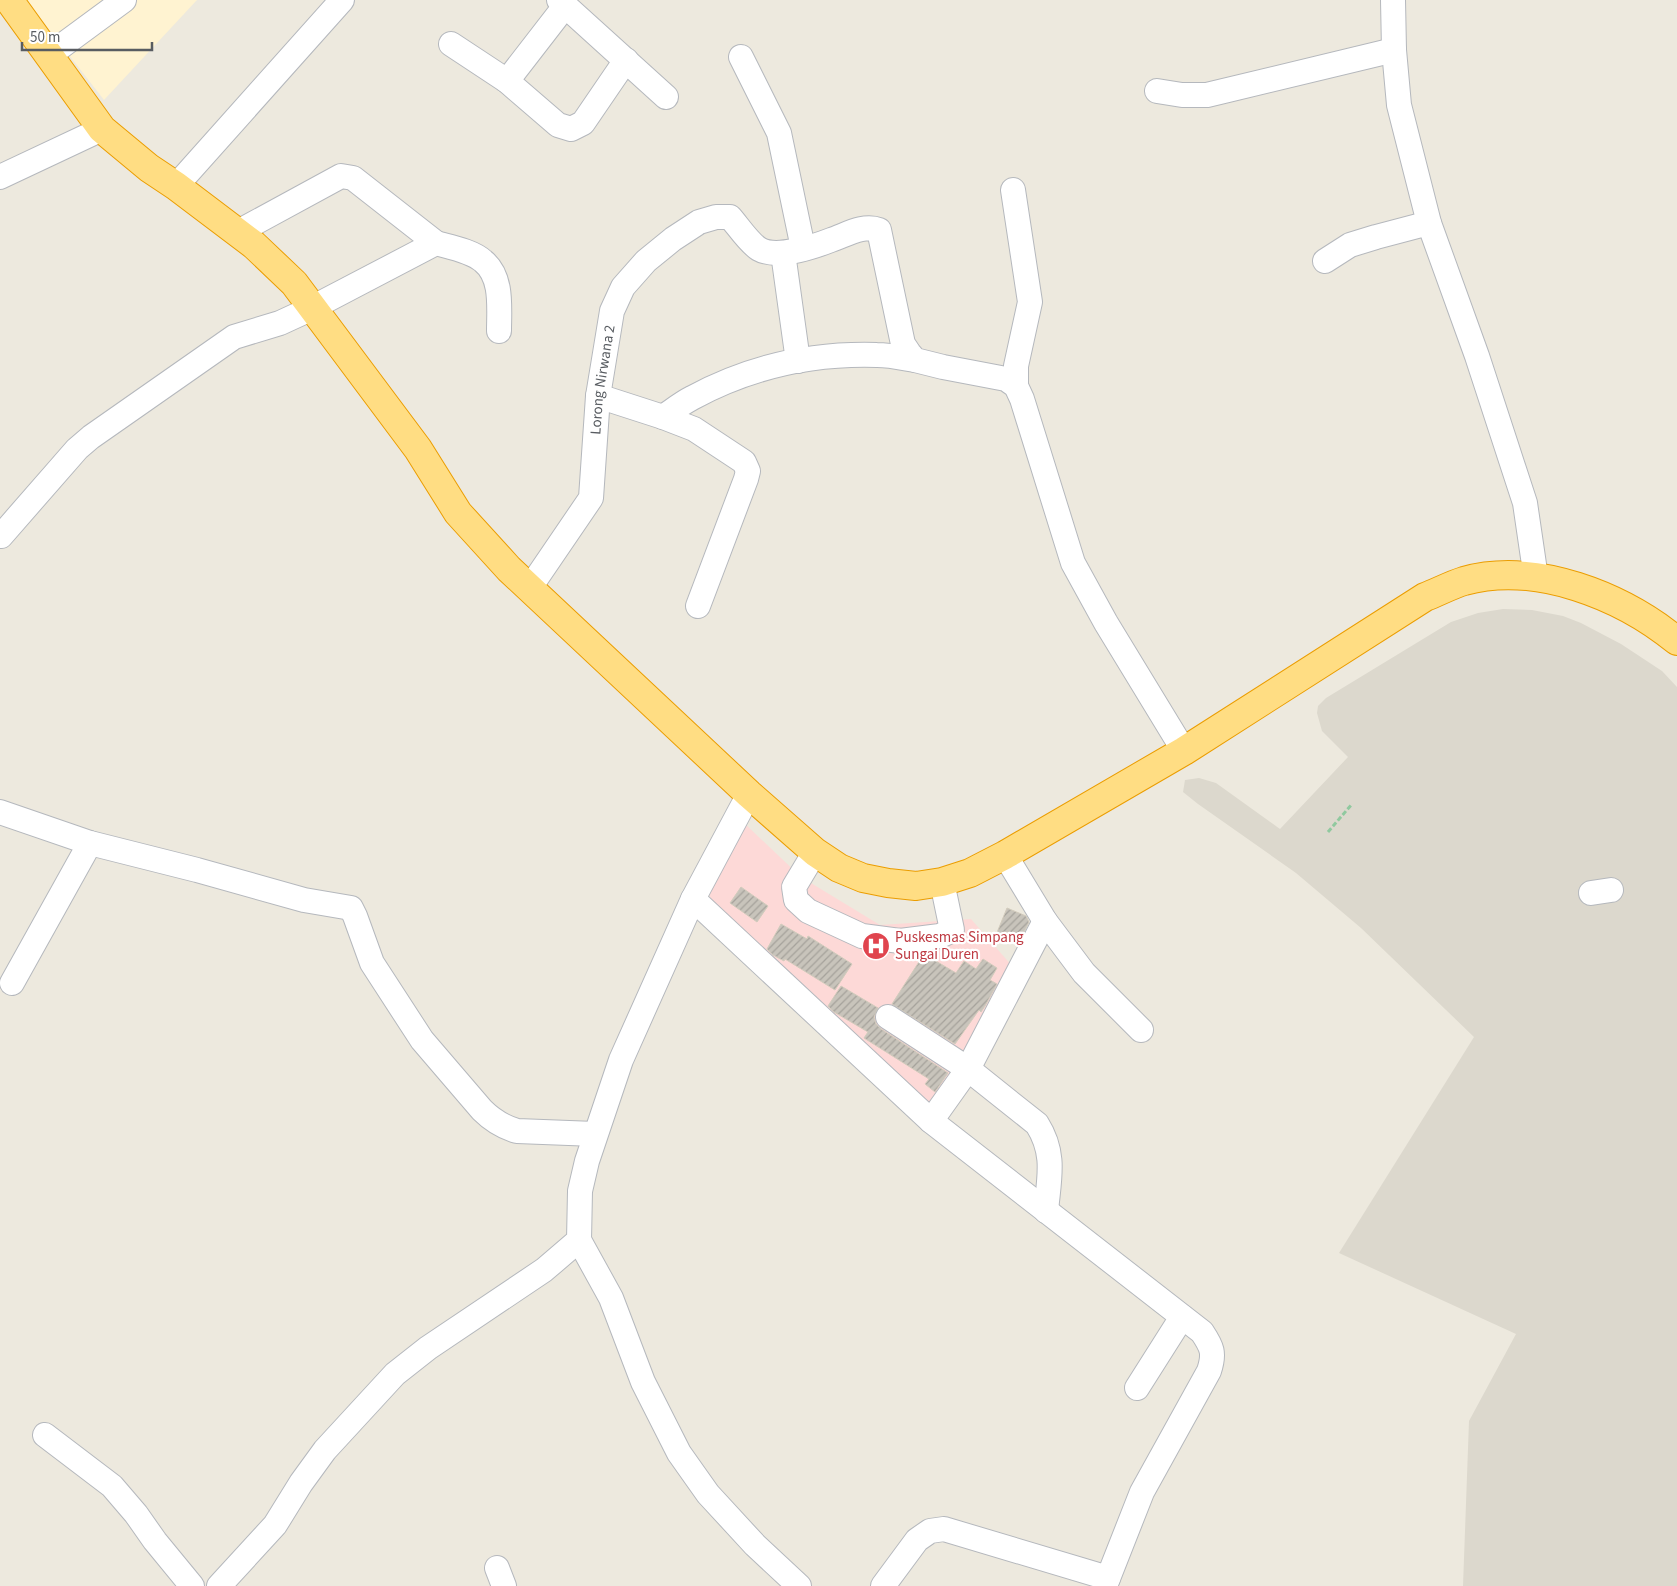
<svg xmlns="http://www.w3.org/2000/svg" width="1677" height="1586" viewBox="0 0 1677 1586" font-family="'Source Sans 3',sans-serif">
  <style>
    .commercial { fill: #fff3d1 }
    .education { fill: #dcd8cd }
    .medical { fill: #fdd9d7 }
    .building { fill: url(#building-hatch); stroke: #d2cbbc }
    .lines { fill: none; stroke-linecap: round; stroke-linejoin: round }
    .minor-casing { stroke: #b5b8bd; stroke-width: 26 }
    .highway-casing { stroke: #eb9d00; stroke-width: 30 }
    .path { stroke: #90c99f; stroke-width: 3; stroke-dasharray: 5 2.5; stroke-linecap: butt }
    .minor { stroke: #fff; stroke-width: 24 }
    .highway { stroke: #ffdd83; stroke-width: 28 }
    .labels { text-anchor: middle; stroke-width: 4.5; stroke-linejoin: round; paint-order: stroke }
    .street-label { font-size: 15px; fill: #585c61; stroke: #fff }
    .health-label { font-size: 15px; fill: #be3a42; stroke: #fff; text-anchor: start }
  </style>
  <defs>
    <pattern id="building-hatch" width="6" height="6" patternUnits="userSpaceOnUse" patternTransform="scale(1.25)"><rect width="6" height="6" fill="#c8c4bb"/><path d="M-1 1l2-2M0 6l6-6M5 7l2-2" fill="none" stroke="#a5a29b"/></pattern>
  </defs>
  <rect width="100%" height="100%" fill="#ede9de"/>
  <path class="commercial" d="M26,0H197L104,100Z"/>
  <path class="education" d="M1503,609L1532,610L1563,616L1581,623L1621,644L1662,671L1677,687V1586H1463L1469,1421L1516,1334L1339,1253L1474,1037L1361,928L1296,873L1198,804L1183,792L1185,780L1199,778L1216,783L1280,829L1348,757L1322,731L1317,713L1318,706L1326,698L1451,622L1478,613Z"/>
  <path class="medical" d="M742,821L801,877L880,925L971,919L1013,967L933,1112L716,908L709,895V878Z"/>
  <path class="building" d="M741,887L768,906L757,922L730,903Z
    M1007,908L1026,916L1029,922L1018,944L996,935Z
    M781,924L807,939L808,936L852,964L835,990L785,959L784,961L773,955L767,949Z
    M924,954L956,973L964,961L976,969L983,959L997,968L990,980L997,984L985,1006L981,1012L979,1010L955,1044L892,1004Z
    M841,986L878,1008L874,1017L876,1024L881,1029L948,1073L935,1092L925,1084L929,1079L864,1038L868,1032L834,1012L828,1006Z"/>
  <g class="lines">
    <g class="minor-casing">
      <g id="minor">
        <path d="M559,0L666,97"/>
        <path d="M1393,0L1394,50L1399,105L1429,223L1477,356L1525,503L1536,578"/>
        <path d="M451,44L507,81L558,125L571,129L583,123L626,60"/>
        <path d="M48,56L124,0"/>
        <path d="M741,57L779,133L803,248"/>
        <path d="M507,81L565,6"/>
        <path d="M1157,91L1182,95H1207L1394,50"/>
        <path d="M0,177L102,129"/>
        <path d="M176,186L342,0"/>
        <path d="M1013,190L1030,302L1016,366V386"/>
        <path d="M436,243C450,247 472,251 483,261C503,277 499,308 499,331"/>
        <path d="M783,253L798,361"/>
        <path d="M1325,261L1350,245L1376,237L1429,223"/>
        <path d="M598,396L663,417L694,429L744,462L748,471L746,479L698,606"/>
        <path d="M663,417C672,411 682,403 692,398C749,367 812,353 877,355C890,355 903,358 915,360"/>
        <path d="M1,536L77,449L91,437L234,337L280,323L306,311L436,243L353,178L341,176L238,232"/>
        <path id="s1" d="M529,589L591,498L598,396L612,311L623,287L646,261L673,239L699,222L716,217H730C738,226 749,243 759,249C776,259 813,247 831,240C846,235 863,224 879,230L903,344L909,353L915,360L943,367L1006,379L1016,386L1022,399L1073,563L1106,623L1184,751"/>
        <path d="M0,812L90,843L197,870L304,900L351,908L355,916L372,963L422,1040L482,1110C492,1120 503,1127 517,1131L595,1134"/>
        <path d="M815,852L794,887L796,900L808,911L862,936L900,941L940,936L952,930L942,882"/>
        <path d="M1005,855L1045,921L1084,973L1141,1030"/>
        <path d="M1591,893L1611,890"/>
        <path d="M693,899L931,1121L1202,1332C1212,1347 1215,1353 1209,1371L1142,1492L1105,1586"/>
        <path d="M12,983L90,843"/>
        <path d="M888,1017L968,1069L1037,1124C1056,1154 1049,1178 1046,1211"/>
        <path d="M931,1121L968,1069L1045,921"/>
        <path d="M579,1240L611,1298L643,1382L679,1453L708,1494L755,1545L799,1586"/>
        <path d="M1137,1388L1182,1317"/>
        <path d="M45,1435L112,1486L136,1514L155,1541L192,1586"/>
        <path d="M497,1568L504,1586"/>
        <path d="M219,1586L275,1525L301,1483L325,1450L395,1374L428,1348L544,1270L579,1240L580,1191L587,1161L621,1060L693,899L749,794"/>
        <path d="M883,1586L917,1540L930,1531L944,1529L1108,1578"/>
      </g>
    </g>
    <g class="highway-casing">
      <path id="highway" d="M9,0L102,129L149,168L176,186L254,245L294,283L418,449L458,513L509,569L749,794L815,852L839,868L863,878L888,883L916,886L942,882L970,873L1005,855L1184,751L1425,597C1438,592 1451,585 1464,581C1536,561 1622,596 1677,641"/>
    </g>
    <path class="path" d="M1328,832L1352,804"/>
    <use href="#minor" class="minor"/>
    <use href="#highway" class="highway"/>
  </g>
  <defs>
    <g id="hospital-disc" transform="scale(1.4375)"><circle r="9.5" fill="#e0444e" stroke="#fff"/><path d="M-5-5h3v3.5h4V-5h3V5h-3V1.5h-4V5h-3Z" fill="#fff"/></g>
  </defs>
  <g fill-rule="evenodd">
    <use href="#hospital-disc" x="876" y="946"/>
  </g>
  <g class="labels">
    <g class="street-label">
      <text dy="5" stroke="none"><textPath href="#s1" startOffset="229">Lorong Nirwana 2</textPath></text>
    </g>
    <g class="health-label">
      <text x="895" y="942">Puskesmas Simpang<tspan x="895" dy="17">Sungai Duren</tspan></text>
    </g>
  </g>
  <path d="M22 42v8h130v-8" fill="none" stroke="#585c61" stroke-width="2.5"/>
  <text x="30" y="42" font-size="15" fill="#585c61" stroke="#ffffff" stroke-width="4" paint-order="stroke">50 m</text>
</svg>
